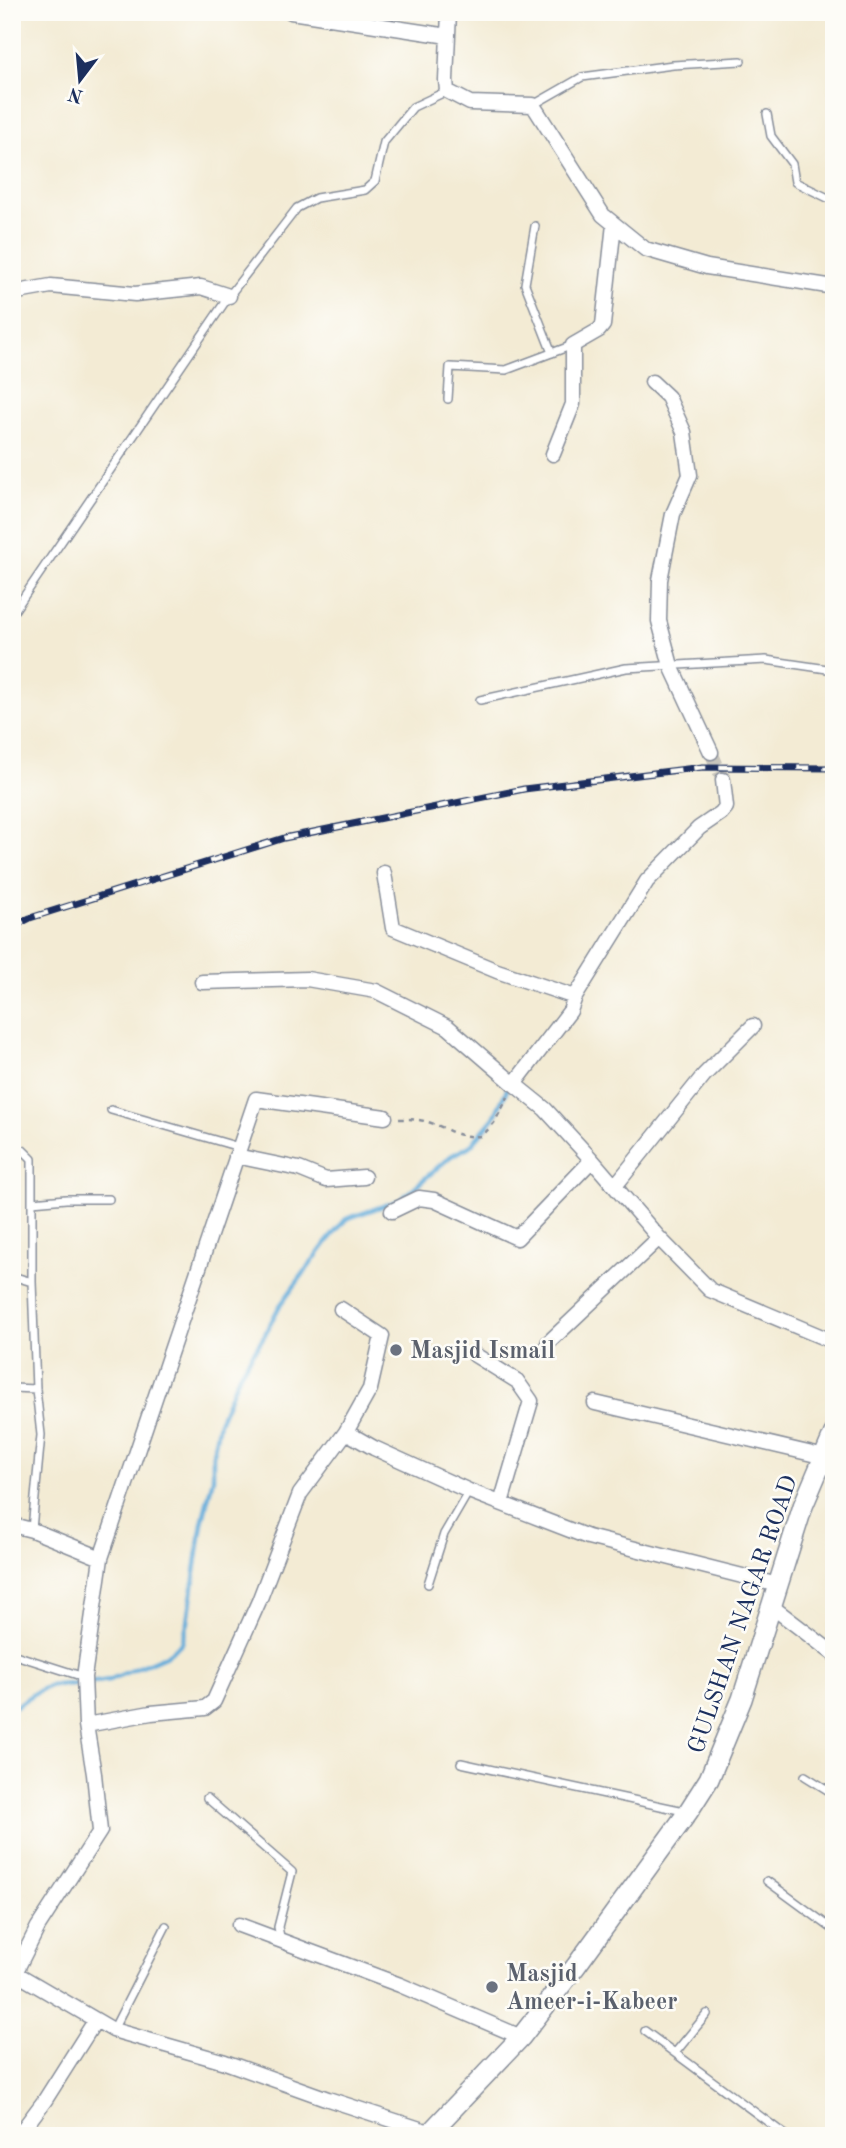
<svg xmlns="http://www.w3.org/2000/svg" width="846" height="2148" viewBox="0 0 846 2148" font-family="'Old Standard TT',serif">
  <style>
    .lines { fill: none; stroke-linecap: round; stroke-linejoin: round }
    .stream { stroke: #62acda; stroke-width: 4.5 }
    .street-tunnel { stroke: #c8c5bc; stroke-width: 14; stroke-dasharray: 14 7; stroke-linecap: butt }
    .lane-casing { stroke: #878d99; stroke-width: 10 }
    .street-casing { stroke: #878d99; stroke-width: 17 }
    .secondary-casing { stroke: #878d99; stroke-width: 22 }
    .path { stroke: #878d99; stroke-width: 2.5; stroke-dasharray: 5 5; stroke-linecap: butt }
    .lane { stroke: #fff; stroke-width: 7 }
    .street { stroke: #fff; stroke-width: 14 }
    .secondary { stroke: #fff; stroke-width: 19 }
    .rail-casing { stroke: #1b2f5e; stroke-width: 7 }
    .rail { stroke: #fdfcf7; stroke-width: 4.5; stroke-dasharray: 13; stroke-linecap: butt }
    .worship-dot { fill: #6b7280; stroke: #fdfcf7; stroke-width: 2.5 }
    .labels { text-anchor: middle; stroke-width: 5; stroke-linejoin: round; paint-order: stroke }
    .worship-label { font-size: 24px; font-weight: bold; fill: #5b616d; stroke: #fdfcf7; text-anchor: start }
    .street-label { font-size: 24px; fill: #1b2f5e; stroke: #fdfcf7 }
  </style>
  <rect width="100%" height="100%" fill="#fdfcf7"/>
  <filter id="ink" filterUnits="userSpaceOnUse"><feTurbulence type="fractalNoise" baseFrequency=".0143" numOctaves="2"/><feDisplacementMap in="SourceGraphic" scale="14" xChannelSelector="R" yChannelSelector="G"/><feConvolveMatrix kernelMatrix="1 2 1 2 8 2 1 2 1" color-interpolation-filters="sRGB"/></filter>
  <filter id="wash" filterUnits="userSpaceOnUse"><feTurbulence type="fractalNoise" baseFrequency=".00686" numOctaves="4" result="noise"/><feDisplacementMap in="SourceGraphic" scale="28" xChannelSelector="R" yChannelSelector="G"/><feGaussianBlur stdDeviation="1.57" result="paint"/><feColorMatrix in="noise" values="0 0 0 0 0 0 0 0 0 0 0 0 0 0 0 0 0 1.4 0 .05"/><feComposite in="paint" operator="in"/></filter>
  <g filter="url(#wash)">
    <rect width="100%" height="100%" fill="#f3ebd4"/>
    <g class="lines">
      <path class="stream" d="M12,1709L36,1692L52,1685L84,1684L109,1680L165,1656L182,1643L188,1621L202,1523L213,1478V1454L219,1422L240,1373L264,1336L279,1307L326,1243L346,1219L400,1200L451,1156L470,1146L494,1118L509,1085"/>
    </g>
  </g>
  <g filter="url(#ink)">
    <g class="lines">
      <path class="street-tunnel" d="M711,752L723,780"/>
      <g class="lane-casing">
        <path id="lane" d="M533,105L582,77L673,65L741,61
          M767,114L771,136L792,164L795,182L834,201
          M535,226L525,284L552,353
          M448,399L450,367L506,370L573,345
          M12,614L229,296L297,208L316,198L365,190L375,181L384,142L413,107L447,91
          M480,700L626,668L766,660L834,670
          M111,1110L239,1147
          M12,1148L23,1150L32,1159V1282L36,1389L41,1435L32,1529
          M32,1202L66,1199H109
          M12,1276L32,1282
          M12,1388L36,1389
          M428,1584L444,1534L469,1491
          M12,1654L84,1677
          M461,1763L684,1811
          M805,1776L834,1794
          M207,1798L292,1872L278,1927L281,1941
          M767,1881L834,1930
          M113,2030L166,1926
          M645,2031L787,2136
          M675,2053L707,2014"/>
      </g>
      <g class="street-casing">
        <path id="street" d="M291,12L448,36
          M449,12L446,80L447,91L470,103L533,105L603,215L645,249L707,267L834,287
          M12,293L51,286L135,294L201,287L229,296
          M652,382L668,397L684,432L690,475L673,514L660,580L659,621L671,666L711,752
          M553,454L573,404V345L599,330L603,325L614,224
          M384,873L393,928L497,971L575,997
          M202,982L307,979L376,991L448,1027L514,1084L570,1011L575,997L647,881L699,828L721,813L726,807L723,780
          M514,1084L545,1109L592,1160L659,1238L710,1290L834,1342
          M236,1156L299,1169L326,1180L364,1177
          M615,1186L704,1075L753,1026
          M392,1211L419,1198L434,1200L517,1238L592,1160
          M341,1309L382,1336L370,1389L346,1432
          M548,1343L659,1238
          M475,1355L517,1381L531,1401L501,1503
          M595,1403L825,1457
          M12,1525L32,1530L101,1558
          M771,1606L834,1654
          M86,1725L151,1713L205,1708L214,1701L259,1601L300,1494L346,1432L374,1448L469,1491L588,1537L778,1585
          M239,1925L400,1985L521,2037
          M12,1971L113,2030L225,2062L328,2099L429,2132
          M15,1973L38,1927L100,1831L94,1774L86,1725L84,1677L101,1558L256,1099L385,1117
          M18,2136L45,2100L95,2021"/>
      </g>
      <g class="secondary-casing">
        <path id="secondary" d="M427,2136L521,2037L576,1966L688,1812L709,1779L742,1699L803,1506L834,1433"/>
      </g>
      <path class="path" d="M399,1119C408,1119 419,1119 428,1122C452,1129 452,1138 482,1136L494,1123L508,1097"/>
      <use href="#lane" class="lane"/>
      <use href="#street" class="street"/>
      <use href="#secondary" class="secondary"/>
      <g class="rail-casing">
        <path id="rail" d="M12,927L30,918L284,838L524,789L703,767L834,768"/>
      </g>
      <use href="#rail" class="rail"/>
    </g>
  </g>
  <g class="worship-dot">
    <circle cx="396" cy="1350" r="7"/>
    <circle cx="492" cy="1987" r="7"/>
  </g>
  <g class="labels">
    <g class="worship-label">
      <text x="410" y="1358">Masjid Ismail</text>
      <text x="506" y="1981">Masjid<tspan x="506" dy="28">Ameer-i-Kabeer</tspan></text>
    </g>
    <g class="street-label">
      <text transform="translate(742 1614) rotate(-71)" y="8">GULSHAN NAGAR ROAD</text>
    </g>
  </g>
  <rect width="846" height="2148" fill="none" stroke="#fdfcf7" stroke-width="42"/>
  <g transform="translate(80 80) rotate(196)" stroke="#fdfcf7" stroke-width="5" paint-order="stroke">
  <path d="M0-5L12 26L0 18L-12 26Z" fill="#1b2f5e"/>
  <text y="-10" font-size="19" font-weight="bold" text-anchor="middle" fill="#1b2f5e">N</text>
  </g>
</svg>
